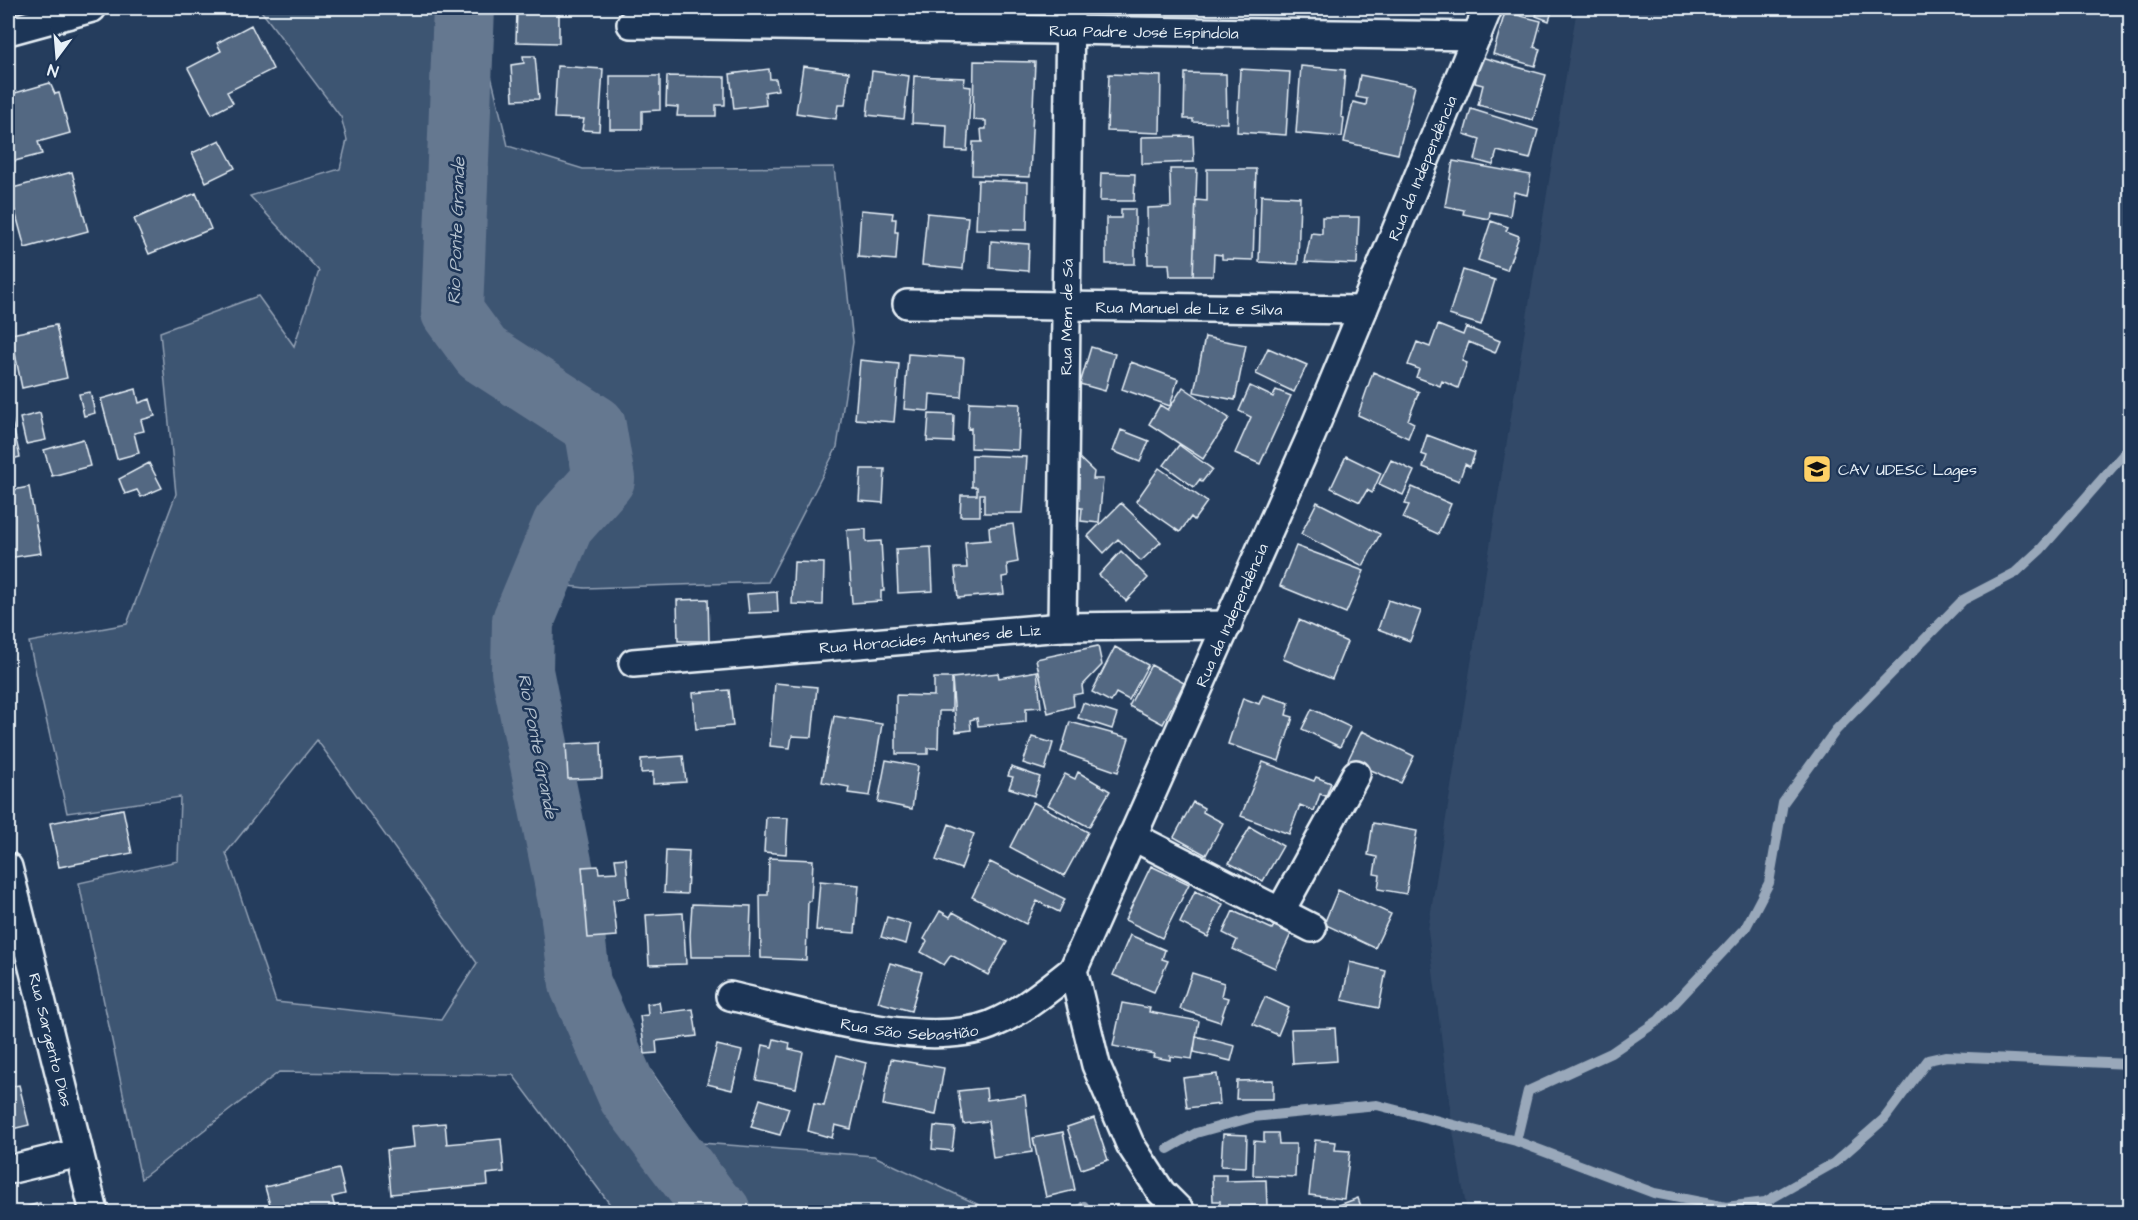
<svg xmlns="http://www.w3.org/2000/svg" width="2138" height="1220" viewBox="0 0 2138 1220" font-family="'Architects Daughter',sans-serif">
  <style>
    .built { fill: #334a68 }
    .green { fill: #3e5472; stroke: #93a2b5; stroke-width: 1.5; fill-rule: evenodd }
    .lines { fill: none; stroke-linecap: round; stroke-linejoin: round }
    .stream { stroke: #99a8ba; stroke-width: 10 }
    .river { stroke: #657890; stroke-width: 62 }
    .building { fill: #536782; stroke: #e8f1f8; stroke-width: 1.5 }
    .minor-casing { stroke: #e8f1f8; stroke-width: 32 }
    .minor { stroke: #1d3557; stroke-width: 27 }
    .labels { text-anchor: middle; stroke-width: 5; stroke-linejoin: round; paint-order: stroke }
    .street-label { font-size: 16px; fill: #e8f1f8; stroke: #1d3557 }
    .poi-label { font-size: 16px; fill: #e8f1f8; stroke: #1d3557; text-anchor: start }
    .water-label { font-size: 18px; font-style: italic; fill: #b4c1ce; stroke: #1d3557 }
  </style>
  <rect width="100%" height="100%" fill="#253d5d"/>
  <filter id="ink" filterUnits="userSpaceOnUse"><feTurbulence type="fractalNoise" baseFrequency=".0167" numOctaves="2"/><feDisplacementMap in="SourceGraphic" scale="12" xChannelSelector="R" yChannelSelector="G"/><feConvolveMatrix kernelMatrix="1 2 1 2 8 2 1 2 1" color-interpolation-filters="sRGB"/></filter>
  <g filter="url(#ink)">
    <path class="built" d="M1577,8H2130V1212H1467L1453,1131L1428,930Z"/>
    <path class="green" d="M259,8H494L487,59L508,146L583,169L834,167L853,342L837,447L768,582L585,588L525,581L600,997L701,1143L874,1156L994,1212H606L609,1203L513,1075L279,1072L141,1179L79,883L178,861L180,797L67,813L29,642L127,624L176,494L160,332L258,296L294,346L319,271L250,196L340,169L347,140L341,117ZM317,740L477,963L441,1020L276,1002L226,853Z"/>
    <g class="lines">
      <path class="stream" d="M1516,1141L1528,1091L1611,1053L1659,1020L1746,927L1769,883L1783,803L1836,730L1963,600L2015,573L2041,549L2130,447
        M1168,1149L1196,1133L1253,1117L1377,1105L1516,1141L1654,1193L1726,1207L1765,1202L1834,1163L1884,1119L1928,1060L1946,1056L2130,1064
        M1078,1212L1084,1206"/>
      <path class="river" d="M464,8L452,312L482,353L595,426L604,479L563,525L523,621L522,671L571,911L580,984L629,1096L716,1211L720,1212"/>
    </g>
    <path class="building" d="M523,8H559V43L516,42L517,10H524Z
      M1533,8H1553L1549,21L1536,16L1538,9Z
      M1505,12L1541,21L1534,47L1540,49L1535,66L1493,54Z
      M251,25L273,69L227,92L233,103L212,114L188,68L221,51L217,43Z
      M523,56H535L539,99L513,100L511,65L524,63Z
      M1481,57L1546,75L1533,120L1478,105L1483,85L1475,83Z
      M974,61L1035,62L1030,177L972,175L973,142H982L981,129H986V121L973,120Z
      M557,66L603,69L599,131L582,130L584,119L554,118Z
      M803,66L849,72L845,105H838L836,119L796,113Z
      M1301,66L1345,70L1341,117L1344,118L1342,137L1296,133Z
      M769,69L770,79H776L778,90L765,92L766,105L734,109L730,74Z
      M1240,69L1290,72L1286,135L1237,132Z
      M872,71L909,76L904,119L867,115Z
      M1185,73L1226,74L1227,123L1193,122V119H1184Z
      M1109,74L1161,76L1160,133L1107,131Z
      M1360,75L1415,86L1398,154L1344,142L1353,102L1366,105L1367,99L1356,97Z
      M610,76H660V110L642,111V129H610Z
      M667,76L725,77V105H716V116H677L678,107L666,106Z
      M914,76L965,78L964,86L971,87L967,151L946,150L947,125L912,123Z
      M50,83L55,94L59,93L70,133L38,142L42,154L11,162L8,147V95Z
      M1471,109L1538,130L1530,159L1497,151L1493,165L1475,160L1480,139L1464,134Z
      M1193,136L1194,162L1142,164V137Z
      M220,140L235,168L206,182L192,153Z
      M1453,161L1531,175L1527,195L1514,192L1510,216L1490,212L1489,219L1463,214L1464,210L1445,206Z
      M1170,169H1197L1193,276H1170L1169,264H1148L1147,208L1171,207Z
      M1207,169H1256L1253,260L1222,259V255L1214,254L1213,276H1193L1196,200L1207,201Z
      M72,172L88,231L25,248L9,189Z
      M1101,173L1135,174L1134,201H1100Z
      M978,180L1028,182L1027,230L976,229Z
      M196,193L211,229L149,254L134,219Z
      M1261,195L1300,197L1298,264L1259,262Z
      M1121,209H1135V264H1106V218H1121Z
      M861,210L893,213L892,219H896L895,232H898L896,260L858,257Z
      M927,213L968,217L963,269L922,265Z
      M1322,217H1359L1357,264L1305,262L1311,233L1322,234Z
      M1491,221L1508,227L1506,231L1519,236L1507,270L1478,260Z
      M991,241L1029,244L1028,271L990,268Z
      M1463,270L1495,280L1481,325L1449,315Z
      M56,325L67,378L22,388L11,334Z
      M1438,325L1463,335L1466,327L1500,341L1495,353L1469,342L1462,361L1467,363L1458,388L1442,381L1440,386L1416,377L1419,369L1408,365L1417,342L1430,347Z
      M1205,337L1246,345L1235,400L1194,392Z
      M1091,347L1115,354L1105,391L1080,384Z
      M1268,348L1307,365L1294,392L1256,374Z
      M908,354L964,358L961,397L930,394L929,411L904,409Z
      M860,360L899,364L894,422L855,419Z
      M1131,362L1178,379L1170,406L1122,389Z
      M1373,372L1419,392L1408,420L1414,423L1408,438L1358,415Z
      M1250,386L1273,397L1276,390L1291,396L1260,464L1235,453L1251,417L1239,411Z
      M1183,387L1229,418L1203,459L1149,424L1160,405L1168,410Z
      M136,389L139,403L150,399L155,416L141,420L144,431L134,433L139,453L117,459L101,399Z
      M90,392L95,413L84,416L79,394Z
      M969,402L1020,404L1018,450L971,448V428L968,429Z
      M8,405L20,457L8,460Z
      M40,413L46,440L26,444L20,418Z
      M929,414L954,415L953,442L927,441Z
      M1121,430L1149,441L1140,462L1113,451Z
      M1427,435L1475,453L1470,467L1465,464L1459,481L1423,467L1427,456L1421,454Z
      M83,439L90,466L52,476L44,450Z
      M1179,445L1212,469L1202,482L1200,479L1194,487L1164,465Z
      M1074,453L1094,472L1093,479H1103L1099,523L1081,521L1082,508L1070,507Z
      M972,455L1027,457L1023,513H984V494H980V516H960L961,495H977V487H972Z
      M1346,456L1381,473L1372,493L1367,490L1360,502L1331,488Z
      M1391,460L1414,471L1403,495L1379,484Z
      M149,463L162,488L141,497L137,490L125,494L119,479Z
      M1159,468L1207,502L1194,520L1191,517L1180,532L1136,501Z
      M861,469H885L883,503L859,501Z
      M29,487L41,553L8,558V491Z
      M1412,487L1451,504L1438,534L1403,518L1409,505L1405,504Z
      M1317,502L1380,534L1363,566L1301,534Z
      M1121,503L1161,542L1141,561L1118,539L1104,553L1088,536Z
      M1013,524L1018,562L1007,564L1008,576L1002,577L1004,594L958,598L955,568H967L965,542L990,540L989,527Z
      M866,529V542L881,541L884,591H881V601L852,603L847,530Z
      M1296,546L1364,571L1346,613L1280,586Z
      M931,547L933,591L898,593L896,549Z
      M1121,551L1148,578L1126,601L1099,575Z
      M794,562L824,563L823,605L792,604Z
      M777,592L778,612L749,613L747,594Z
      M708,599L709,641H678L677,600Z
      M1388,600L1421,611L1410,641L1378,629Z
      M1299,620L1347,642L1332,679L1283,659Z
      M1098,646L1102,665L1082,686L1083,693L1073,695L1074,706L1048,713L1036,659Z
      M1115,647L1148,665L1129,700L1116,693L1111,702L1092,692Z
      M1151,665L1184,683L1163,724L1129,706Z
      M1037,671L1041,707L1026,708V722L978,726L977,718L970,720L971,730L956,732L952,678L998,673L999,678Z
      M934,678H952V711H939L938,748H928V754H896V695L934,696Z
      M775,683L817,687L812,737L792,736L790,748L770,746Z
      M729,690L733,726L696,729L693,693Z
      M1263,695L1289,703L1286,715L1293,717L1279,761L1228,744L1243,698L1259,704Z
      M1083,703L1117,714L1112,729L1078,718Z
      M1312,709L1350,727L1340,747L1302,729Z
      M834,716L882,724L870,796L848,793L849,787L822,782Z
      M1070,722L1129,738L1118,772L1061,752Z
      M1362,731L1414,756L1401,783L1348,760Z
      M1032,737L1053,743L1045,770L1023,763Z
      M601,742L602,778L568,779L566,744Z
      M683,756L686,782L653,784V772L641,773V759Z
      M886,760L918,766L912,809L878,802Z
      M1263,762L1314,781L1316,777L1331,783L1326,796L1320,794L1314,811L1300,805L1289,834L1241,816Z
      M1011,767L1040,777L1034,796L1009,788L1013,777L1008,776Z
      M1078,772L1110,791L1089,827L1048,805L1065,774L1075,779Z
      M1033,802L1088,832L1064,876L1010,847Z
      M1193,802L1204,808L1203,812L1223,823L1206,855L1174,837Z
      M123,809L132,853L59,867L50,823Z
      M766,817L788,818L786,854L764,852Z
      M1373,823L1417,831L1406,894L1378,889L1380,875L1374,874L1377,857L1368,855Z
      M949,824L974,834L961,869L936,860Z
      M1250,827L1283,846L1263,881L1229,863Z
      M666,850L689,851L687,894L664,893Z
      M626,858L629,897L613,900L617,936L588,938L582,867L598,866L599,873L617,872L615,859Z
      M769,858L813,860L811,901H808L806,960L761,958L760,895H768Z
      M990,862L1065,899L1059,912L1037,901L1026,924L972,897Z
      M1151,866L1189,884L1162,938L1125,920Z
      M820,881L859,885L855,933L816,930Z
      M1338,890L1391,914L1375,948L1324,924Z
      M1195,891L1223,904L1208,937L1180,923Z
      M692,904L751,906L749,957H691L690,935Z
      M940,911L950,917L953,912L1007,942L988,975L951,955L944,965L921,952L927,941L924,939Z
      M1233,911L1272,929L1275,924L1292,932L1275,968L1233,949L1237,940L1223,933Z
      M683,913L686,964L649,965L646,915Z
      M887,917L911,924L906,944L881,937Z
      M1130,935L1165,950L1162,959L1168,961L1154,992L1113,975Z
      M1350,962L1386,971L1379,1008L1342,1000Z
      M890,963L922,972L911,1011L878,1002Z
      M1192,973L1224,983L1221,996L1228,998L1220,1022L1180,1009Z
      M1265,997L1289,1008L1278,1035L1253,1024Z
      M659,1002L661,1013L693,1009L697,1036L656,1041L657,1053L645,1054L640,1016L648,1015L647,1004Z
      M1122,1003L1150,1008L1149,1012L1199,1021L1192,1059L1170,1056V1060L1153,1057L1154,1054L1113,1046Z
      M1335,1028L1337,1061L1293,1064L1291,1029Z
      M1196,1036L1235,1046L1231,1061L1194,1052Z
      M774,1039L790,1043L789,1049L803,1052L796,1088L756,1080L763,1045L772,1047Z
      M717,1045L742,1051L732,1090L707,1084Z
      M837,1055L866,1063L851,1129L835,1125L832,1138L808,1131L814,1104L824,1106Z
      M891,1059L944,1068L936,1115L883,1105Z
      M1217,1074L1220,1104L1187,1108L1183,1078Z
      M1273,1080V1099H1236L1237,1081Z
      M19,1085L29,1125L8,1130V1087Z
      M986,1088L987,1100L1025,1095L1032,1152L993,1158L988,1121L963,1124L958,1091Z
      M760,1099L789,1108L780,1135L751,1127Z
      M1094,1118L1108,1160L1081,1169L1067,1127Z
      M445,1123L447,1144L501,1139L504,1172L487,1174L488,1185L391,1194L387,1150L414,1147L412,1126Z
      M934,1126L955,1128L952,1151L932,1149Z
      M1063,1132L1075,1190L1046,1197L1033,1138Z
      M1264,1133H1278L1279,1144H1296L1295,1177L1253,1175L1254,1141L1264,1142Z
      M1223,1134L1247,1135L1246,1167L1221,1166Z
      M1315,1140L1336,1142L1335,1150L1350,1151L1344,1199L1309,1195Z
      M339,1169L345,1194L332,1197L336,1212H272L265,1187Z
      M1212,1175H1226V1181L1266,1180L1267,1206L1220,1207V1201H1213Z
      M1358,1198L1363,1212L1323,1211Z
      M40,1203L43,1212H8Z"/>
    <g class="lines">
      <g class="minor-casing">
        <g id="minor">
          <path id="s1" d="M631,24L1477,36"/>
          <path d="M8,31L92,8"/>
          <path id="s2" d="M907,304L1363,310"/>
          <path id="s3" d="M1062,627L1070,8"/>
          <path id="s4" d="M633,663L1062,627L1228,625"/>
          <path d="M1132,836L1312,928"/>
          <path id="s5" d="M8,867L94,1212"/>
          <path d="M1280,912L1356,774"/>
          <path id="s6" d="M730,996C799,1012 923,1051 990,1025C1022,1012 1046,991 1073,970"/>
          <path d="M8,1170L79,1153"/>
          <path id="s7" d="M1181,1212L1161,1192L1130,1144L1096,1065L1073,970L1311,436L1488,8"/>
        </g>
      </g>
      <use href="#minor" class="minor"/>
    </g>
  </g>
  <defs>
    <g id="university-square" transform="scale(1.5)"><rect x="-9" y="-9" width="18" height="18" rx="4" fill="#ffd166" stroke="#1d3557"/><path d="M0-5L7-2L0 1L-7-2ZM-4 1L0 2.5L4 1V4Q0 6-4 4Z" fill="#111"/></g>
  </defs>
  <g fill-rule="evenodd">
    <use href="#university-square" x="1817" y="469"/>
  </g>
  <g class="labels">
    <g class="street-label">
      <text dy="6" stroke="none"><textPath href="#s1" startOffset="513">Rua Padre José Espíndola</textPath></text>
      <text dy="6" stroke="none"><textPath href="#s7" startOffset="1144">Rua da Independência</textPath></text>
      <text dy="6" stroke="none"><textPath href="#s2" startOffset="282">Rua Manuel de Liz e Silva</textPath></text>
      <text dy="6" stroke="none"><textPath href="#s3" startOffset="310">Rua Mem de Sá</textPath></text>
      <text dy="6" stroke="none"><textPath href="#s7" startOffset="658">Rua da Independência</textPath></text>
      <text dy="6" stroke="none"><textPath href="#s4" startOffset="298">Rua Horacides Antunes de Liz</textPath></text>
      <text dy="6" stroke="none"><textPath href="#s6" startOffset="183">Rua São Sebastião</textPath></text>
      <text dy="6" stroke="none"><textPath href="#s5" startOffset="178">Rua Sargento Dias</textPath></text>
    </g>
    <g class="poi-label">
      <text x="1838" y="475">CAV UDESC Lages</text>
    </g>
    <g class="water-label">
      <text transform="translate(456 231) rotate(-88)" y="6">Rio Ponte Grande</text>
      <text transform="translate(538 746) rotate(79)" y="6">Rio Ponte Grande</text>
    </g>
  </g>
  <rect width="2138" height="1220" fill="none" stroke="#1d3557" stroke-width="30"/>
  <rect x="15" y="15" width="2108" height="1190" fill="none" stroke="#e8f1f8" stroke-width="2" filter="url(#ink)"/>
  <g transform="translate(57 57) rotate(196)" stroke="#1d3557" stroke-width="4.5" paint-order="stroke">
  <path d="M0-4.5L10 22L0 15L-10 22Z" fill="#e8f1f8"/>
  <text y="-9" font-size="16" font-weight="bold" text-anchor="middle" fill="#e8f1f8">N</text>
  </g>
</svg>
